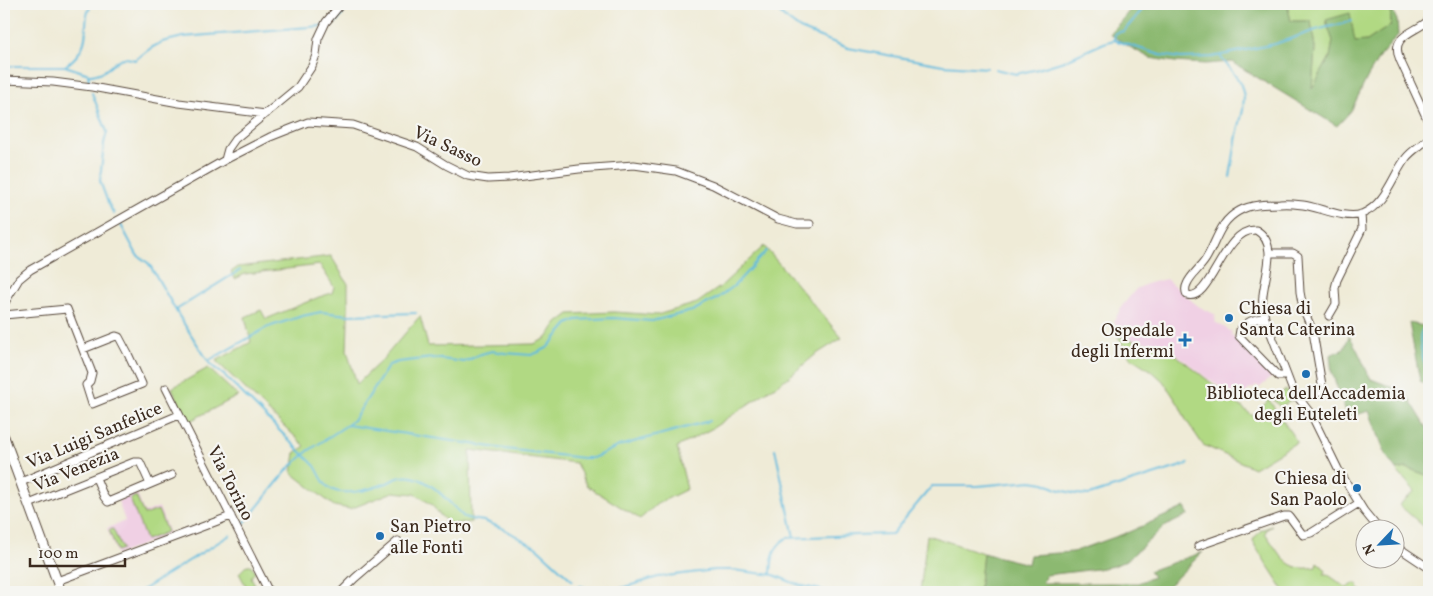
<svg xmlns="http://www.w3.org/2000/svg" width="1433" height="596" viewBox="0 0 1433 596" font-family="Vollkorn,serif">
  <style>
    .built { fill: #f0d0e4 }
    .green { fill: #b1d983; stroke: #768250 }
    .forest { fill: #8cb971; stroke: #647248 }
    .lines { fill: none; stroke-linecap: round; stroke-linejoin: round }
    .stream { stroke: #60bbde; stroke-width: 2 }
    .minor-casing { stroke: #56473a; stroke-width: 9 }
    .major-casing { stroke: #56473a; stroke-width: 11 }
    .minor { stroke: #fff; stroke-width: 7 }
    .major { stroke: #fff; stroke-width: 9 }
    .poi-dot { fill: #1f6fb2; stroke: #f6f6f2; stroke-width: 2 }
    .labels { text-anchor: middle; stroke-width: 4.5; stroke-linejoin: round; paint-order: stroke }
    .street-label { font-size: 18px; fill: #3b2a1e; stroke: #f6f6f2 }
    .poi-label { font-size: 18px; fill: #3b2a1e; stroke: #f6f6f2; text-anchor: start }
  </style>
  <rect width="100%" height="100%" fill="#f6f6f2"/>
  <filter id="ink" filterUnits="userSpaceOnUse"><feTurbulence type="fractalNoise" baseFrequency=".02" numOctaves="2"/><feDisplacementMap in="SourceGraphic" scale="10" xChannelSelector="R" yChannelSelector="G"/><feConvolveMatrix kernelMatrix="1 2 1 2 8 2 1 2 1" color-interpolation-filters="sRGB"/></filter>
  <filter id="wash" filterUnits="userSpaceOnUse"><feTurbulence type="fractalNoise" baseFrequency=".0096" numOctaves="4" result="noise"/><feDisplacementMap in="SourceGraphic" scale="20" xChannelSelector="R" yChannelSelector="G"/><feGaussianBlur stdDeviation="1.12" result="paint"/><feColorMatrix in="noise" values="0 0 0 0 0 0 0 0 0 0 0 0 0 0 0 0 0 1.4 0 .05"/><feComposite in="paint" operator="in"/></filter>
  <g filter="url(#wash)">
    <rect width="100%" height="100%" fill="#efebd7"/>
    <path class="built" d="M1166,279L1198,306L1216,315L1214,318L1216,319L1215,322L1232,332L1231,335L1273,376L1259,388L1257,385L1253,389L1251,388L1238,399L1207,378L1169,348L1121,336L1114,321L1122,306L1136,289L1149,283Z
      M137,493L144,513L159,507L169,534L117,555L107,528L125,521L118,501Z"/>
    <path class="green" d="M1287,4H1388L1390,6L1391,25L1367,41L1355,42L1326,21L1333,41L1330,57L1312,90L1315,48L1311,21H1291Z
      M764,246L842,338L815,355L790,376L713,428L677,447L687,489L657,504L640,519L587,486L576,463L470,450L471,522L450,524L441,516L431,504L415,494L393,492L350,509L334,506L292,473L295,453L305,446L216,361L251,342L245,317L261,310L266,319L319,297L332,293L334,287L320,265L245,274L235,279L231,272L238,267L331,256L348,284V322L347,351L357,384L383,359L420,316L428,346L534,344L547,338L557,323L569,314L614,312L657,315L697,303L720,287Z
      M1118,336L1171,351L1253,416L1269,400L1297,442L1254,468L1203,445L1186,420L1179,405L1163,381L1153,372L1130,357Z
      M208,368L238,396L188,422L172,388Z
      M1286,390L1294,399L1280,407L1273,399Z
      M1407,468L1429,476V531L1399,505L1415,491L1396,470Z
      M136,496L144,515L158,510L167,532L146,540L130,499Z
      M1272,526L1267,529L1265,533C1281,555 1286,573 1316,567L1317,562L1322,566L1326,571L1324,574H1327L1347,588L1355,583L1359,586L1358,589L1364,592H1285L1255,546L1253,540L1261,530Z
      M113,529L122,549L117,551L109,530Z
      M927,535L983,553L979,592H920Z
      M247,565H251L255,572L251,577L259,592H249L239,573Z"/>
    <path class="forest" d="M1135,4H1287L1291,21H1311L1315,48L1312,89L1330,57L1333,41L1326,20L1350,13L1355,42L1367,41L1391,25L1390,6L1397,20L1398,35L1380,56L1367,78L1351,111L1337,126L1232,62L1205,64L1175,62L1150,58L1128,46L1110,34Z
      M1409,323L1429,327V385L1420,381Z
      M1349,336C1359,350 1363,365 1371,379L1405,392L1429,431V476L1407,468L1396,470L1386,455L1369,411L1348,417L1332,373L1330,355L1344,349Z
      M1185,507L1188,515L1164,527L1127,560L1114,566L1097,569L1046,575L1042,583H1138L1153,577L1149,571L1203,552L1162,592H979L983,553L1028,564L1030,555L1073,552L1129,532Z"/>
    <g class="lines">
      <path class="stream" d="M770,4L785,18L800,29L848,48L943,65L987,68
        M327,26C338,24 343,14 348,4
        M1114,40L1160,55L1181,58L1212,57L1275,44L1316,30L1352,21
        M1220,56L1240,82L1244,96L1243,110L1237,135L1230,177
        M4,66H65L92,75C97,74 103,72 107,69C119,60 119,55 135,60L151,48L162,42L183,37L322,26
        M65,66C75,59 83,51 85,38C87,27 84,12 93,4
        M995,69L1016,74L1038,69L1064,61L1104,43L1114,40L1115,33L1124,31L1147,4
        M88,74L89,81
        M92,93L107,132L104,143L100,181L108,203L114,214
        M121,225L137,255L148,263L151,267L179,316L210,364L225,376L315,466C319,472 322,481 327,486C340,499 372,489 387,483C395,479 402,475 412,477C433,481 449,503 464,517L471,519L484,521L504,529L537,548L573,581
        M176,310L240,270
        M1429,325C1426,327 1422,329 1421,333C1418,343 1425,367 1429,376
        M208,361L268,327L302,316L321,312L349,315L416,313
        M347,425L505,449L583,458H593L619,446L709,421
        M775,449L794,537
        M241,527L289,468L308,451L350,423L355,418L389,365L398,362L433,358L464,362L481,354L492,351L505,353L531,355L539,352L547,348L568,324L576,320L613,318L652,321L692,311L718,298L734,286L766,251
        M771,574C772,559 772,547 787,538L856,535L892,534L932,486H978L1031,481L1044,483L1057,489L1076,494L1089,495L1188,464
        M580,586L595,590L612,591L658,577L715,570H732L774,575L791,582L803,586L831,592H853
        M139,592L230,535"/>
    </g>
  </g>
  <g filter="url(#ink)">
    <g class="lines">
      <g class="minor-casing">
        <path id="minor" d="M1429,20C1415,33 1389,35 1400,60L1429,123
          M4,80L53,82L92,87L179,103L266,114
          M225,160L228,149L235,139L298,87L312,66L316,55L318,39L326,22L341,4
          M1270,253H1293L1298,256L1300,292L1303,308L1313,332L1323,391L1300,399
          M4,304L19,279L30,270L225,160L270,137L308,122L353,125L417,147L446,165L468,176L488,179L509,178L579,169L634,165L676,171L713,185L778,219L797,224H810
          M4,315L67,309L92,373L90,381L86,385L92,404L142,384L128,354L119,337L116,336L83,349
          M1329,316L1336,304L1335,288L1337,280L1362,229L1361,214
          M1265,318C1255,318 1246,322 1240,330L1239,336L1278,376H1287
          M166,388L269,592
          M96,478L104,497L108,502L172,475
          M21,482L179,415
          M29,504L134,462H140L150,484
          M1378,528L1364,511L1338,469L1311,414L1293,391L1265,318C1263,310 1262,302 1263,295C1265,274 1279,243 1256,230C1223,228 1211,303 1187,295C1185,291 1185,288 1187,284C1191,274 1202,267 1207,257C1217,240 1220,221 1239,211C1251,204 1267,204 1280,204C1287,203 1295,204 1303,205C1319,207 1346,220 1362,214C1386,204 1392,176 1406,158C1412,150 1422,145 1429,138
          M1198,546L1284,516H1289L1303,535L1311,533L1359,503
          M1396,546L1429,568
          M57,581L231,516
          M341,592L355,578L398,541"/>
      </g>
      <g class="major-casing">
        <path id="major" d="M4,437L61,592"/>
      </g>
      <use href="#minor" class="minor"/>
      <use href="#major" class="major"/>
    </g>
  </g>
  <g class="poi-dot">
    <circle cx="1229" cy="318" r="5"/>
    <path d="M1182.5 332.5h5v5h5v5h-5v5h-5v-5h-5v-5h5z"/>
    <circle cx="1306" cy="374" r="5"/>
    <circle cx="1357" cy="488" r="5"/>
    <circle cx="380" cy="536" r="5"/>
  </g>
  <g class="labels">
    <g class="street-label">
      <text transform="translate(448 146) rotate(25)" y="6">Via Sasso</text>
      <text transform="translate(94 435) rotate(-23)" y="6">Via Luigi Sanfelice</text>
      <text transform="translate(76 469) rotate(-22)" y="6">Via Venezia</text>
      <text transform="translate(231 483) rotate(63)" y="6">Via Torino</text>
    </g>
    <g class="poi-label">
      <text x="1239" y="314">Chiesa di<tspan x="1239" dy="21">Santa Caterina</tspan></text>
      <text x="1174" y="336" text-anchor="end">Ospedale<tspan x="1174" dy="21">degli Infermi</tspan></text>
      <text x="1306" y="399" text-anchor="middle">Biblioteca dell'Accademia<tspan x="1306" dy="21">degli Euteleti</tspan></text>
      <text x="1347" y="484" text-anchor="end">Chiesa di<tspan x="1347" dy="21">San Paolo</tspan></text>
      <text x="390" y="532">San Pietro<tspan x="390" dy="21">alle Fonti</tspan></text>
    </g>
  </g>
  <rect width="1433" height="596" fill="none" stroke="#f6f6f2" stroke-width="20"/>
  <g transform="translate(1380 544) rotate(245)"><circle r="24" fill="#f6f6f2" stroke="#aba49d"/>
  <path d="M0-4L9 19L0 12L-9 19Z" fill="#1f6fb2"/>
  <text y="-8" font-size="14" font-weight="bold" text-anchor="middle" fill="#3b2a1e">N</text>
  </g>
  <path d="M30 558v8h95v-8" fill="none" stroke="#3b2a1e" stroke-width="2.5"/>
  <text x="38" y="558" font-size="15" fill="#3b2a1e" stroke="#f6f6f2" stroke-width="4" paint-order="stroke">100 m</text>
</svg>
